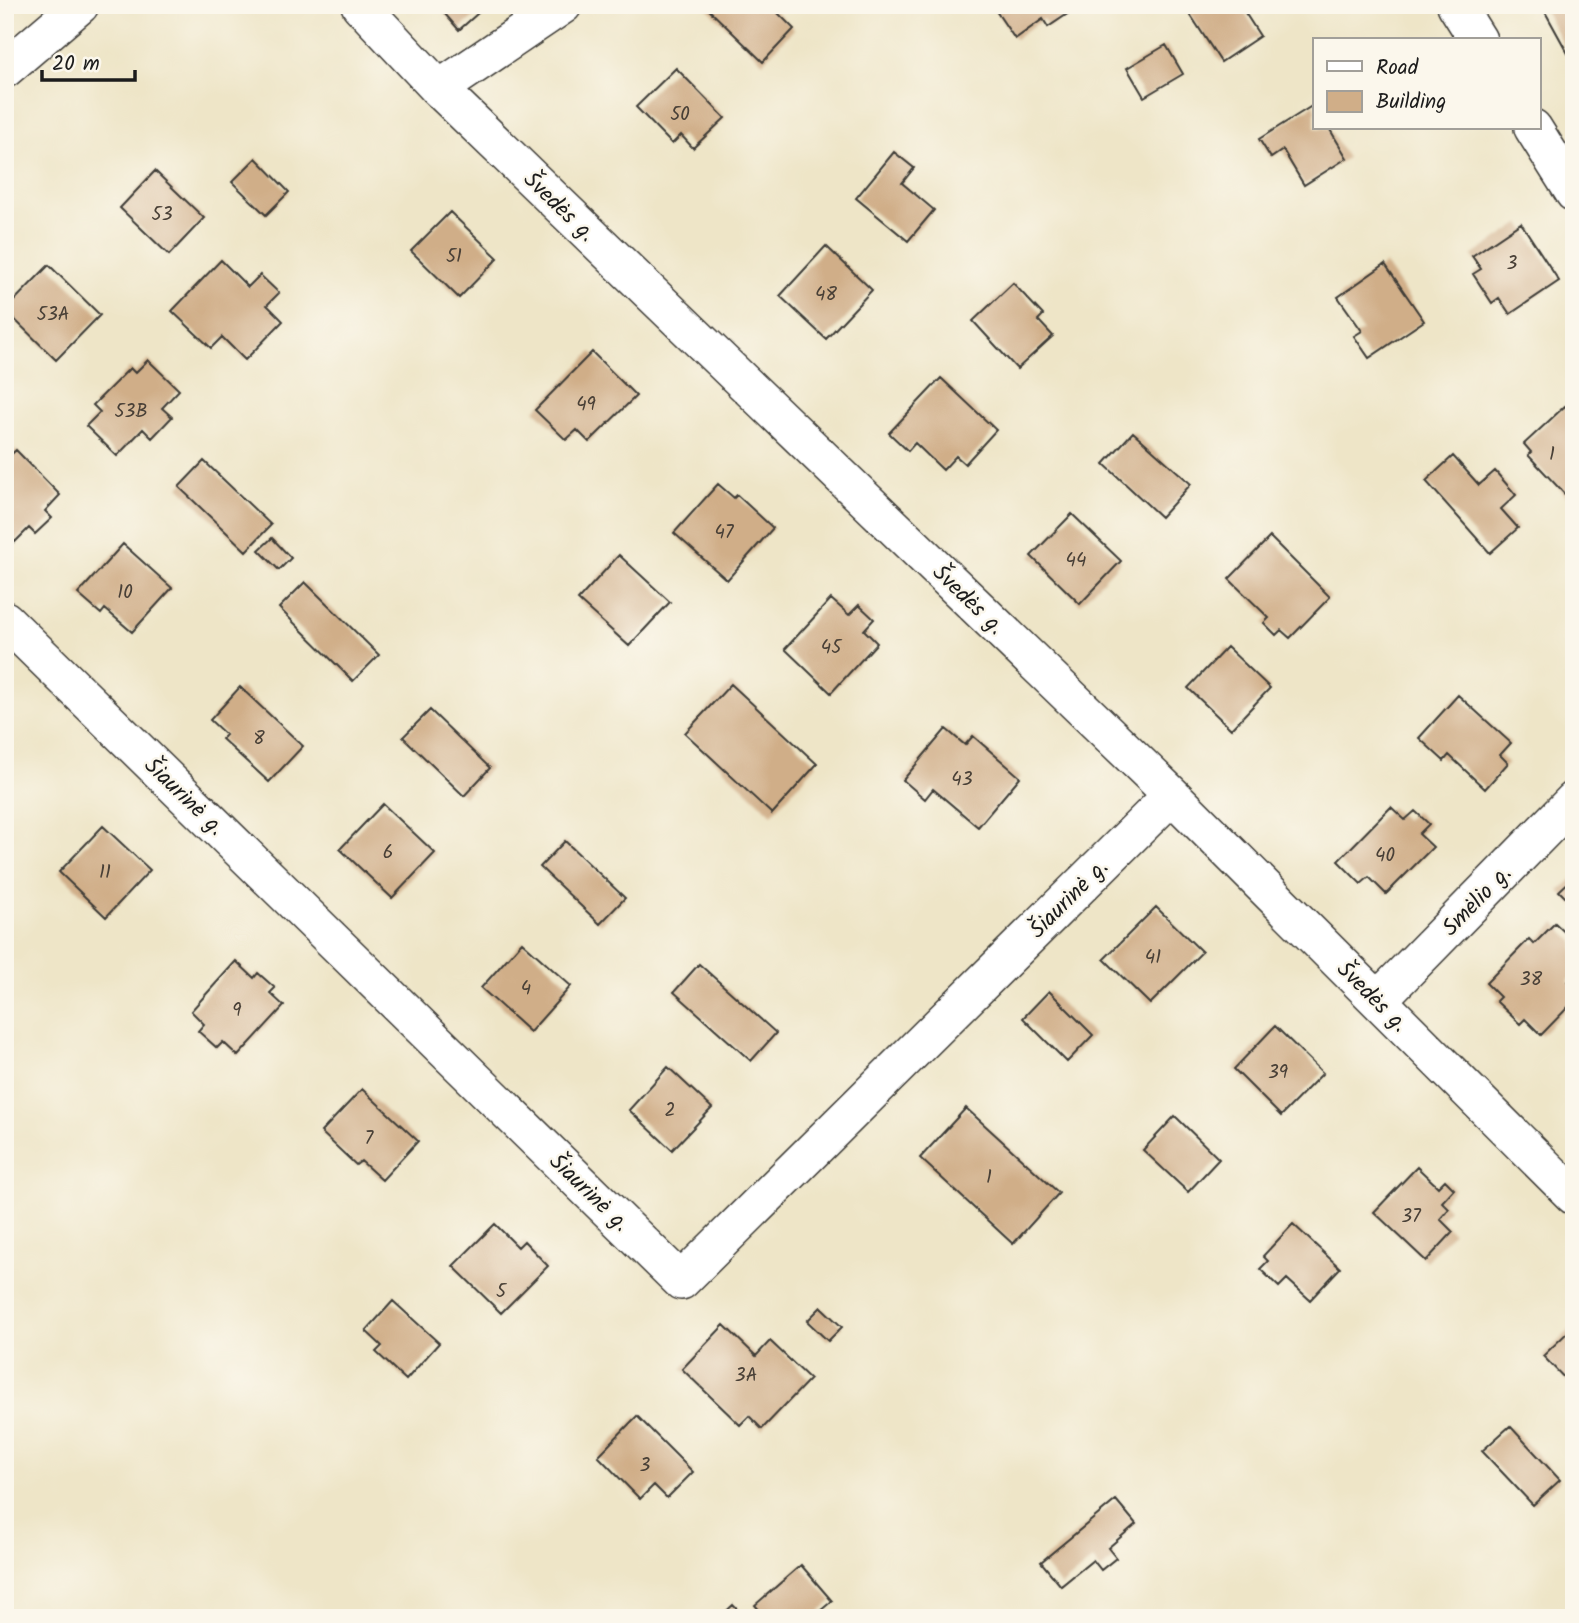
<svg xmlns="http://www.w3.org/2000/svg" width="1579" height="1623" viewBox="0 0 1579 1623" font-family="Kalam,sans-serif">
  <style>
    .building { fill: #d0ae88 }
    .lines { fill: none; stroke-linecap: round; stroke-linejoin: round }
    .minor-casing { stroke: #3c3a36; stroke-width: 40 }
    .minor { stroke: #fff; stroke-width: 37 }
    .labels { text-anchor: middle; stroke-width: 5; stroke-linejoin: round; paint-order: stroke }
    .number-label { font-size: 19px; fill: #494037 }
    .street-label { font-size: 23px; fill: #1c1c1c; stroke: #fbf7ec }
  </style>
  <rect width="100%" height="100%" fill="#fbf7ec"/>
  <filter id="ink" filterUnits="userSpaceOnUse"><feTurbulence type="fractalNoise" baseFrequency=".0143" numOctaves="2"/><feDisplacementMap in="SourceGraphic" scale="14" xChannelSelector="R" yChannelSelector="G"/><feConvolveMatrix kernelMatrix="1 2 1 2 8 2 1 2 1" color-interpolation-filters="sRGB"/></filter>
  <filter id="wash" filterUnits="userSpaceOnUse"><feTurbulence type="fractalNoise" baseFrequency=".00686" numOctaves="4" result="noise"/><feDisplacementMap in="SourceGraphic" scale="28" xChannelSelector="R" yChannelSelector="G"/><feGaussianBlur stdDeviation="1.57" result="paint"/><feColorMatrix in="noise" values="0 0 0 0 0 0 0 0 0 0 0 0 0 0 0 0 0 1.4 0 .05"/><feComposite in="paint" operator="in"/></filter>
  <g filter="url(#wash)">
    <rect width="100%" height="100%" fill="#eee5c7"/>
    <g id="blocks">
      <path class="building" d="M437,5H487L459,30Z
        M704,5H770L794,29L763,62Z
        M992,5H1073L1075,9L1048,27L1043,19L1015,39Z
        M1184,5H1240L1260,36L1221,62Z
        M1552,5H1574V58L1571,59L1544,10Z
        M1166,45L1183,74L1144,97L1127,68Z
        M676,68L725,118L693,148L681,135L672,144L636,107Z
        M1315,104V128H1329L1347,158L1304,185L1283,150L1271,158L1259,139Z
        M894,152L914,168L902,183L934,210L908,241L856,198Z
        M256,158L289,192L266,215L232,182Z
        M155,171L204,218L169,255L120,208Z
        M450,212L498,258L459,298L411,251Z
        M1521,223L1559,281L1510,314L1499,298L1492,303L1473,274L1481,269L1472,256Z
        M826,246L872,290L826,339L780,296Z
        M221,260L248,287L260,275L279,293L267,305L283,321L245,360L222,337L211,348L172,311Z
        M1385,264L1424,321L1369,358L1354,336L1362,331L1338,297Z
        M49,265L100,315L56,360L5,310Z
        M1013,283L1043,315L1038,320L1053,336L1017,369L973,321Z
        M592,352L636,396L589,442L577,430L566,440L535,410Z
        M148,360L179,390L162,408L172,417L152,438L143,429L117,456L86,426L100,412L93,405L130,368L135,373Z
        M941,378L996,430L965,464L956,456L943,470L915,443L908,451L889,433Z
        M1565,406L1571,413L1574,410V499L1571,501L1528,455L1531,452L1524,444Z
        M1133,432L1191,484L1161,517L1104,464Z
        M16,450L60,495L45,511L52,518L35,534L29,528L15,542L5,533V460Z
        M1453,456L1479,485L1495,471L1516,495L1501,509L1518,528L1490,553L1426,481Z
        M204,461L271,525L246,551L179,487Z
        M718,484L734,498L737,495L773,528L727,580L674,533Z
        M1072,514L1121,561L1080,604L1031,556Z
        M1270,537L1330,597L1290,638L1281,630L1276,635L1264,623L1269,618L1229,579Z
        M272,538L291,558L279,570L259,550Z
        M123,544L172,588L132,632L105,609L101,614L78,594Z
        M619,555L670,602L629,646L578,600Z
        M305,582L379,655L353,681L279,608Z
        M831,599L849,615L859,605L874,619L864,630L877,643L831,693L785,649Z
        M1227,647L1270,688L1231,729L1188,688Z
        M731,684L817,764L772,814L685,733Z
        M240,687L303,746L269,782L222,739L226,735L210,720Z
        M1458,695L1511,743L1500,755L1508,763L1485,789L1449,755L1444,761L1419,738Z
        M430,710L490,768L464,796L403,737Z
        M946,729L965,745L973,736L1020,777L978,827L933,789L925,799L903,780Z
        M383,804L435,853L392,898L340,849Z
        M1391,807L1405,820L1415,811L1429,824L1419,834L1433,847L1386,894L1369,877L1361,884L1338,861Z
        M103,826L150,870L106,917L59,872Z
        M565,841L625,898L600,924L540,867Z
        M1574,877V906L1559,891Z
        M1156,907L1202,952L1150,1004L1104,959Z
        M1555,923L1574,941V975L1568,981L1574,986V1001L1541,1035L1525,1019L1520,1024L1496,1001L1500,997L1486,983L1529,939L1534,944Z
        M522,942L571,986L530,1032L481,988Z
        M236,961L254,978L258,973L275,988L270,993L284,1006L238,1056L223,1042L217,1048L198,1031L204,1024L191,1011Z
        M699,964L776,1033L751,1061L674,992Z
        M1049,991L1093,1035L1067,1062L1023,1018Z
        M1275,1026L1323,1073L1281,1116L1234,1069Z
        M668,1067L712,1108L672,1150L629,1110Z
        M362,1089L418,1141L382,1180L361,1161L356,1165L321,1132Z
        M966,1108L1059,1193L1013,1244L920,1158Z
        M1175,1116L1219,1159L1188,1192L1143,1150Z
        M1417,1167L1438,1187L1445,1180L1454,1189L1442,1202L1449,1209L1440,1219L1453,1232L1426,1261L1374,1212Z
        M495,1224L518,1247L524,1241L548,1266L501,1313L453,1266Z
        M1293,1224L1340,1268L1310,1300L1287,1279L1279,1287L1260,1269L1268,1261L1263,1256Z
        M393,1301L439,1343L406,1380L376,1352L382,1346L366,1331Z
        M821,1307L842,1327L828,1341L807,1321Z
        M724,1325L756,1356L770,1341L810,1379L762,1429L749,1416L740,1425L682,1369Z
        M1574,1326V1388L1543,1356Z
        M637,1416L693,1472L667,1498L654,1485L640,1499L598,1456Z
        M1510,1426L1560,1480L1533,1505L1482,1451Z
        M1116,1500L1136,1524L1108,1548L1116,1558L1101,1570L1093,1560L1061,1586L1041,1562Z
        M801,1565L832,1601L820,1611L826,1618H766L755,1605Z
        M733,1605L745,1618H719Z"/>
    </g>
  </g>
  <g filter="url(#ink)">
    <use href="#blocks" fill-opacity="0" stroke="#3c3a36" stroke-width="2"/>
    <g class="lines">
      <g class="minor-casing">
        <path id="minor" d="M360,5L439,89L1172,795L1574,1196
          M1456,5L1478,40
          M5,69L80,5
          M439,89L563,5
          M1533,128L1574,193
          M5,620L681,1281L1172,795
          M1378,1000L1574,800"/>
      </g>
      <use href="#minor" class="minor"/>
    </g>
  </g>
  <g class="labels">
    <g class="number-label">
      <text x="680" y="120">50</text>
      <text x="162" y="220">53</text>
      <text x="454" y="262">51</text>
      <text x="1512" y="269">3</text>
      <text x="826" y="300">48</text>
      <text x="53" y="320">53A</text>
      <text x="586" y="410">49</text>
      <text x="131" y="417">53B</text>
      <text x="1552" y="460">1</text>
      <text x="724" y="538">47</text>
      <text x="1076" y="566">44</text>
      <text x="125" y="598">10</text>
      <text x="831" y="653">45</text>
      <text x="259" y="744">8</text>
      <text x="962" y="785">43</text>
      <text x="388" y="858">6</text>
      <text x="1385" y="861">40</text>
      <text x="105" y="878">11</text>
      <text x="1153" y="963">41</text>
      <text x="1531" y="985">38</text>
      <text x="526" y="994">4</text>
      <text x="237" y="1016">9</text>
      <text x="1278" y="1078">39</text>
      <text x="670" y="1116">2</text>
      <text x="369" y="1144">7</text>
      <text x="989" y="1183">1</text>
      <text x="1411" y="1222">37</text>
      <text x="501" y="1297">5</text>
      <text x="746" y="1381">3A</text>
      <text x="645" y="1471">3</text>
    </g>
    <g class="street-label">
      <text transform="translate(560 206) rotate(44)" y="8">Švedės g.</text>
      <text transform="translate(969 599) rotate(44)" y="8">Švedės g.</text>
      <text transform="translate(185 796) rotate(44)" y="8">Šiaurinė g.</text>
      <text transform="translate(1068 898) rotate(-45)" y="8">Šiaurinė g.</text>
      <text transform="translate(1476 900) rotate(-46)" y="8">Smėlio g.</text>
      <text transform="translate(1373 996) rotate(45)" y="8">Švedės g.</text>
      <text transform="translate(590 1192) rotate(44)" y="8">Šiaurinė g.</text>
    </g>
  </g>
  <rect width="1579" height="1623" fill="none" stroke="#fbf7ec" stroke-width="28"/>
  <rect x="1313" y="38" width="228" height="91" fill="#fbf7ec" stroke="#a29f99" stroke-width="2"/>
  <rect x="1327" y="61" width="35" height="10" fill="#ffffff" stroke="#a29f99" stroke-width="2"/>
  <text x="1376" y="74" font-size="21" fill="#1c1c1c">Road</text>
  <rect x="1327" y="91" width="35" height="21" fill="#d0ae88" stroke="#a29f99" stroke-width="2"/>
  <text x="1376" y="108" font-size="21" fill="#1c1c1c">Building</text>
  <path d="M42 70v10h93v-10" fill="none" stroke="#1c1c1c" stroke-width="3.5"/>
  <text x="52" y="70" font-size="21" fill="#1c1c1c" stroke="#fbf7ec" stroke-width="5" paint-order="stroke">20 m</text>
</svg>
